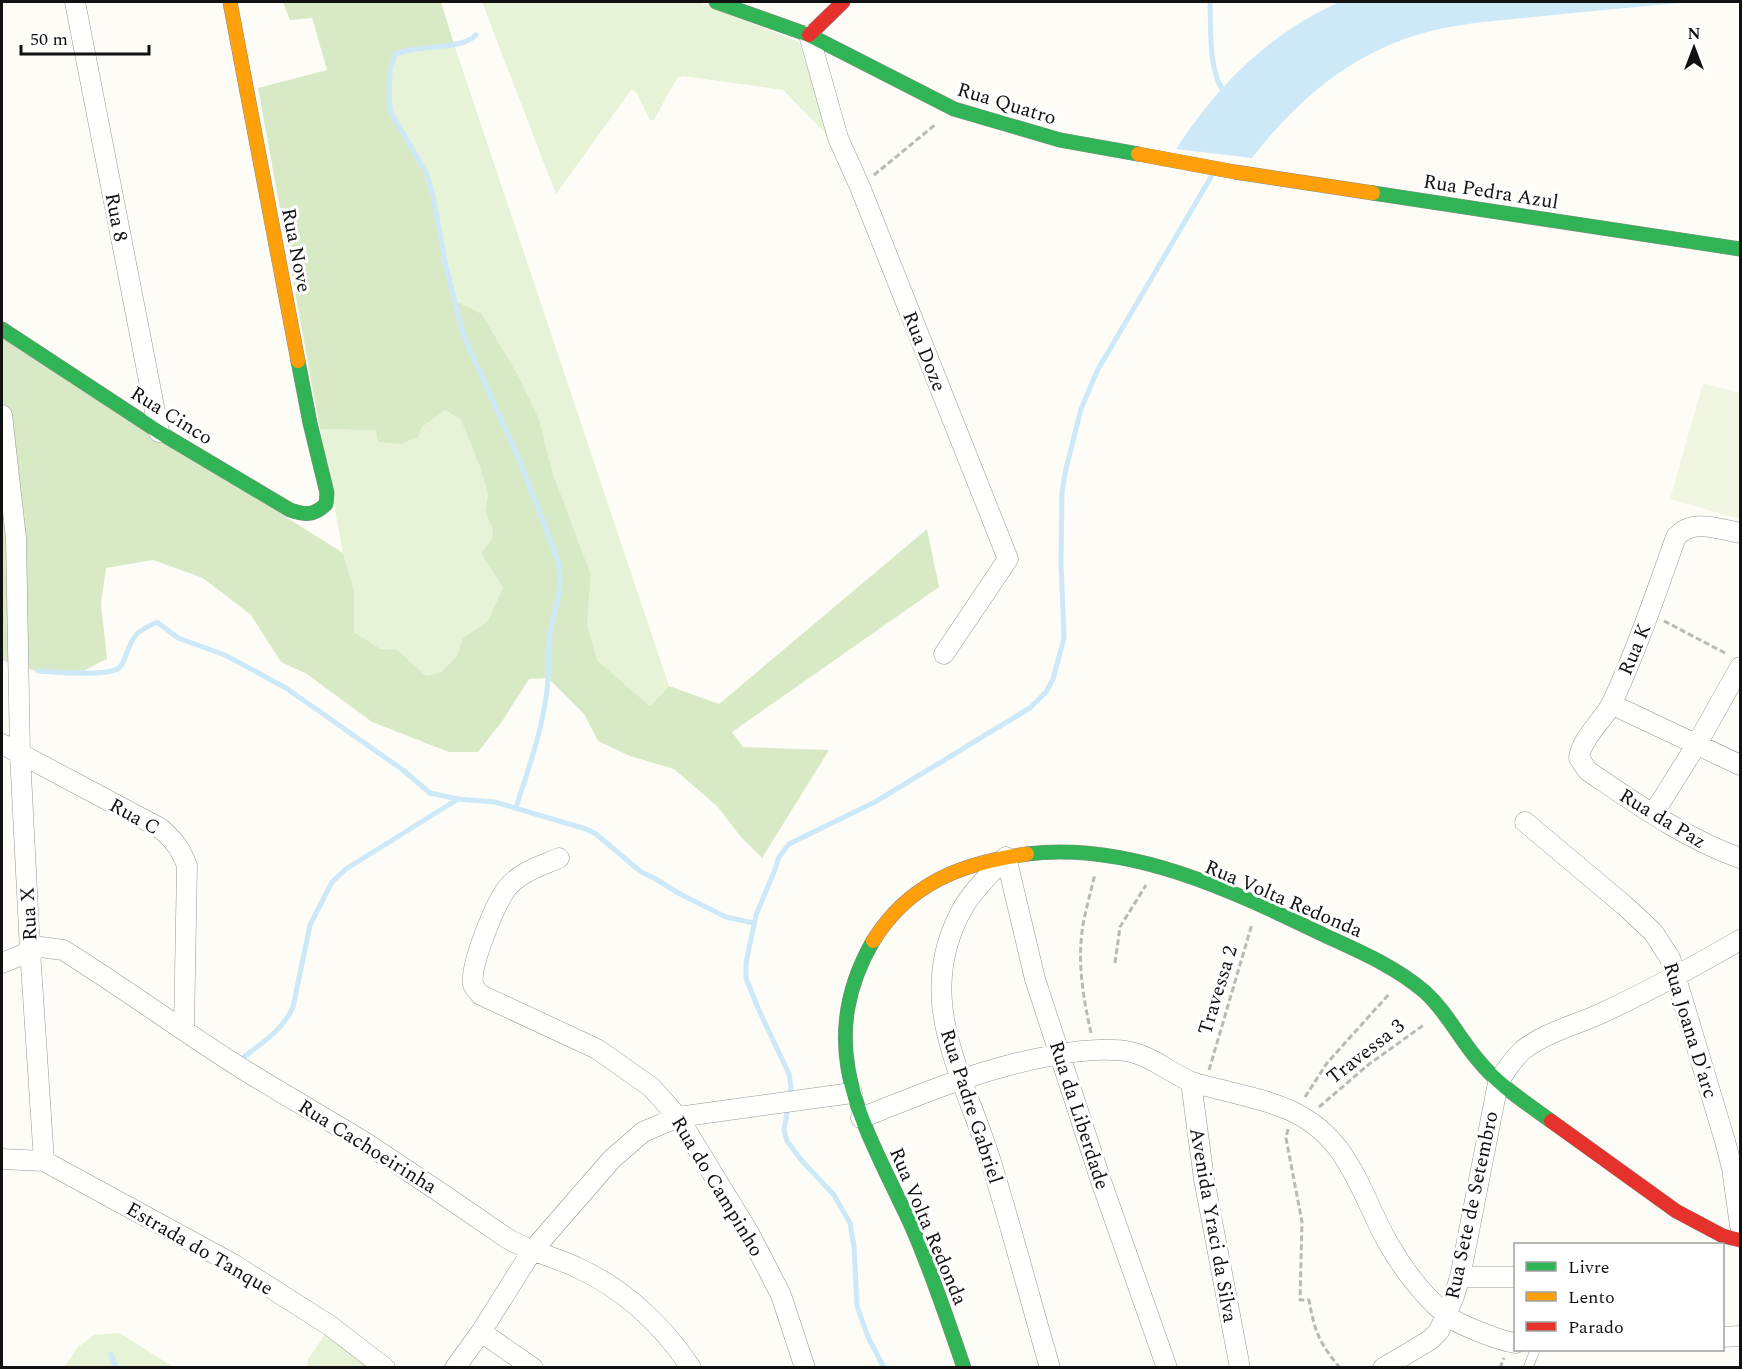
<svg xmlns="http://www.w3.org/2000/svg" width="1742" height="1369" viewBox="0 0 1742 1369" font-family="Spectral,serif">
  <style>
    .green { fill: #e7f3d7 }
    .forest { fill: #d8eac5 }
    .pitch { fill: #f0f6e1 }
    .water { fill: #cde8f7 }
    .lines { fill: none; stroke-linecap: round; stroke-linejoin: round }
    .stream { stroke: #cde8f7; stroke-width: 5 }
    .lane-casing { stroke: #979795; stroke-width: 10 }
    .street-casing { stroke: #979795; stroke-width: 21 }
    .fast-casing { stroke: #8e8d8b; stroke-width: 15 }
    .slow-casing { stroke: #8e8d8b; stroke-width: 15 }
    .jam-casing { stroke: #8e8d8b; stroke-width: 15 }
    .path { stroke: #b9b9b8; stroke-width: 3; stroke-dasharray: 6 3; stroke-linecap: butt }
    .lane { stroke: #fffffe; stroke-width: 9 }
    .street { stroke: #fffffe; stroke-width: 20 }
    .fast { stroke: #30b455; stroke-width: 14 }
    .slow { stroke: #ff9f0a; stroke-width: 14 }
    .jam { stroke: #e5322d; stroke-width: 14 }
    .labels { text-anchor: middle; stroke-width: 6; stroke-linejoin: round; paint-order: stroke }
    .street-label { font-size: 20px; fill: #111; stroke: #fff }
  </style>
  <rect width="100%" height="100%" fill="#fdfcf7"/>
  <path class="green" d="M482,2H698L799,42L832,140L783,90L683,76L677,78L654,120H650L636,92L631,90L556,194Z
    M454,44L669,686L650,706L597,660L587,624L591,575L552,471L539,419L519,377L482,314L455,302L431,186L426,172L391,113L389,99L390,71L395,54L405,50Z
    M444,410L461,420L480,467L488,494L485,512L493,529L492,539L481,553L503,588L487,622L463,638L457,656L441,672L426,676L398,650H380L354,632V590L343,553L320,429L421,428Z
    M327,1332L368,1367L307,1368L308,1359Z
    M120,1333L173,1367H64L78,1347L94,1335Z"/>
  <path class="forest" d="M283,2H441L454,44L405,50L395,54L390,71L389,99L391,113L418,156L431,186L455,301L482,314L519,377L539,419L552,471L591,575L587,624L597,660L650,706L669,686L719,704L927,529L939,587L732,732L743,747L829,750L762,858L741,837L717,806L674,769L630,756L598,741L584,714L548,678L529,679L503,720L478,752H449L372,722L307,674L281,662L251,615L203,578L153,560L106,568L101,604L107,659C97,663 87,670 77,674C61,679 17,667 2,660V338L343,553L354,590V632L380,649L398,650L426,676L441,672L457,656L463,638L487,622L503,588L481,553L492,539L493,529L485,512L488,494L480,467L461,420L445,410L421,428L418,437L401,444L378,442L376,430L320,429L258,88L327,70L312,18L290,20Z"/>
  <path class="pitch" d="M1703,383L1740,393V519L1670,499Z"/>
  <path class="water" d="M1339,2H1692C1643,6 1593,11 1543,16C1508,20 1473,22 1439,29C1359,47 1302,94 1252,158L1176,149C1221,82 1265,37 1339,2Z"/>
  <g class="lines">
    <path class="stream" d="M1210,2C1211,27 1208,73 1225,93
      M476,35C460,51 418,44 395,54L390,70L389,99L391,113L426,172L433,195L445,262L463,334L521,464L558,561C564,592 555,605 550,633C547,654 550,676 546,697C541,735 527,772 516,808
      M38,671C54,672 108,677 119,668C123,664 124,660 126,655C133,635 137,631 157,622L178,638L225,655L286,688L403,770L430,793L458,799L495,802L586,829L596,834L641,872L654,878L680,894L726,917L754,923
      M244,1057C263,1042 283,1030 293,1007L310,925L332,882L346,869L458,799
      M789,1098L791,1087L789,1074L758,1008L746,978V963L756,915L774,872L779,857L789,844L875,802L1030,708L1046,692L1053,679L1064,638L1061,563L1062,492L1065,473L1081,409L1097,371L1211,177
      M788,1108L784,1130L787,1141L802,1161L834,1195L850,1223L854,1247L857,1306L868,1337L884,1368
      M111,1354L116,1368"/>
    <g class="lane-casing">
      <path id="lane" d="M1528,1368L1535,1350"/>
    </g>
    <g class="street-casing">
      <path id="street" d="M75,2L159,432
        M809,35L838,138L860,187L1008,559L944,654
        M2,415L16,538L20,754L30,950L44,1161
        M1740,533C1718,529 1693,518 1676,537C1656,593 1637,649 1612,703C1603,721 1582,737 1579,758L1588,771C1637,804 1684,838 1740,858
        M1611,704L1740,765
        M2,744L160,828C174,840 181,849 187,866L184,1029
        M1653,814L1697,744L1740,667
        M1525,822L1624,905L1653,932L1670,958L1725,1141L1732,1168L1740,1226
        M1006,857C992,872 975,888 964,906C911,998 964,1074 991,1162C1012,1230 1030,1299 1050,1368
        M1006,857L1035,979L1101,1181L1167,1368
        M559,858C541,866 520,872 507,888C495,904 470,965 473,984C474,988 478,992 481,995L597,1049L651,1087L678,1117L749,1233L781,1295L805,1368
        M2,963L41,947L63,950C126,989 186,1034 249,1073C288,1097 327,1119 366,1143C413,1174 459,1205 505,1237C527,1251 553,1256 576,1267C623,1288 663,1325 691,1368
        M1191,1082L1204,1179L1240,1368
        M861,1118C923,1093 984,1068 1050,1056C1076,1051 1105,1047 1131,1052C1154,1057 1171,1074 1192,1082C1199,1085 1207,1086 1214,1088C1264,1101 1307,1106 1340,1151C1361,1180 1371,1213 1388,1243C1403,1269 1422,1294 1445,1314C1456,1324 1500,1341 1516,1343
        M2,1159L44,1161L233,1264L329,1325L385,1368
        M1460,1277H1516
        M481,1332L533,1368
        M1722,1337L1740,1336
        M455,1368L481,1332L532,1251L612,1159L643,1132L678,1117L852,1093
        M1383,1368L1430,1340L1439,1331L1454,1296L1460,1277L1498,1083C1505,1071 1513,1059 1523,1050C1546,1032 1576,1025 1602,1013C1649,991 1695,966 1740,940"/>
    </g>
    <g class="fast-casing">
      <path id="fast" d="M716,2L809,35L954,109L1060,140L1138,154
        M1373,193L1740,249
        M2,329L159,432L290,510C305,515 314,516 326,504L327,493L310,423L298,361
        M1027,854C1131,841 1235,892 1326,936C1361,952 1396,967 1425,992C1447,1012 1459,1038 1478,1060C1498,1085 1525,1102 1551,1121
        M873,941C811,1049 866,1127 912,1227C932,1273 948,1321 964,1368"/>
    </g>
    <g class="slow-casing">
      <path id="slow" d="M230,2L298,361
        M1138,154L1235,172L1373,193
        M873,941C909,883 962,863 1027,854"/>
    </g>
    <g class="jam-casing">
      <path id="jam" d="M809,35L843,2
        M1551,1121L1676,1211L1723,1236L1740,1240"/>
    </g>
    <path class="path" d="M874,175L936,124
      M1664,621L1727,654
      M1115,963L1120,927L1146,885
      M1091,1033C1083,997 1077,962 1083,925C1086,908 1091,891 1095,874
      M1209,1070L1252,924
      M1305,1097L1327,1063L1390,993
      M1319,1107L1368,1065L1425,1024
      M1288,1129L1286,1138L1302,1222L1300,1300H1309C1315,1333 1319,1342 1340,1368
      M1500,1368L1504,1358"/>
    <use href="#lane" class="lane"/>
    <use href="#street" class="street"/>
    <use href="#fast" class="fast"/>
    <use href="#slow" class="slow"/>
    <use href="#jam" class="jam"/>
  </g>
  <g class="labels">
    <g class="street-label">
      <text transform="translate(1007 103) rotate(17)" y="7">Rua Quatro</text>
      <text transform="translate(1491 191) rotate(9)" y="7">Rua Pedra Azul</text>
      <text transform="translate(117 217) rotate(79)" y="7">Rua 8</text>
      <text transform="translate(297 250) rotate(79)" y="7">Rua Nove</text>
      <text transform="translate(925 351) rotate(68)" y="7">Rua Doze</text>
      <text transform="translate(172 415) rotate(32)" y="7">Rua Cinco</text>
      <text transform="translate(1634 649) rotate(-67)" y="7">Rua K</text>
      <text transform="translate(135 816) rotate(29)" y="7">Rua C</text>
      <text transform="translate(1663 818) rotate(31)" y="7">Rua da Paz</text>
      <text transform="translate(1284 898) rotate(23)" y="7">Rua Volta Redonda</text>
      <text transform="translate(28 914) rotate(-93)" y="7">Rua X</text>
      <text transform="translate(1217 990) rotate(-73)" y="7">Travessa 2</text>
      <text transform="translate(1691 1030) rotate(73)" y="7">Rua Joana D'arc</text>
      <text transform="translate(1365 1051) rotate(-38)" y="7">Travessa 3</text>
      <text transform="translate(972 1106) rotate(72)" y="7">Rua Padre Gabriel</text>
      <text transform="translate(1080 1115) rotate(72)" y="7">Rua da Liberdade</text>
      <text transform="translate(368 1146) rotate(32)" y="7">Rua Cachoeirinha</text>
      <text transform="translate(718 1186) rotate(59)" y="7">Rua do Campinho</text>
      <text transform="translate(1471 1205) rotate(-78)" y="7">Rua Sete de Setembro</text>
      <text transform="translate(1214 1225) rotate(80)" y="7">Avenida Yraci da Silva</text>
      <text transform="translate(929 1226) rotate(67)" y="7">Rua Volta Redonda</text>
      <text transform="translate(200 1248) rotate(30)" y="7">Estrada do Tanque</text>
    </g>
  </g>
  <rect width="1742" height="1369" fill="none" stroke="#111111" stroke-width="6"/>
  <rect x="1514" y="1243" width="210" height="108" fill="#ffffff" stroke="#a0a0a0" stroke-width="1.5"/>
  <rect x="1526" y="1262" width="30" height="9" fill="#30b455" stroke="#a0a0a0" stroke-width="1.5"/>
  <text x="1568" y="1273" font-size="18" fill="#111111">Livre</text>
  <rect x="1526" y="1292" width="30" height="9" fill="#ff9f0a" stroke="#a0a0a0" stroke-width="1.5"/>
  <text x="1568" y="1303" font-size="18" fill="#111111">Lento</text>
  <rect x="1526" y="1322" width="30" height="9" fill="#e5322d" stroke="#a0a0a0" stroke-width="1.5"/>
  <text x="1568" y="1333" font-size="18" fill="#111111">Parado</text>
  <g transform="translate(1694 48)" stroke="#ffffff" stroke-width="4.5" paint-order="stroke">
  <path d="M0-4.5L10 22L0 15L-10 22Z" fill="#111111"/>
  <text y="-9" font-size="16" font-weight="bold" text-anchor="middle" fill="#111111">N</text>
  </g>
  <path d="M21 45v9h128v-9" fill="none" stroke="#111111" stroke-width="3"/>
  <text x="30" y="45" font-size="18" fill="#111111" stroke="#ffffff" stroke-width="4.5" paint-order="stroke">50 m</text>
</svg>
